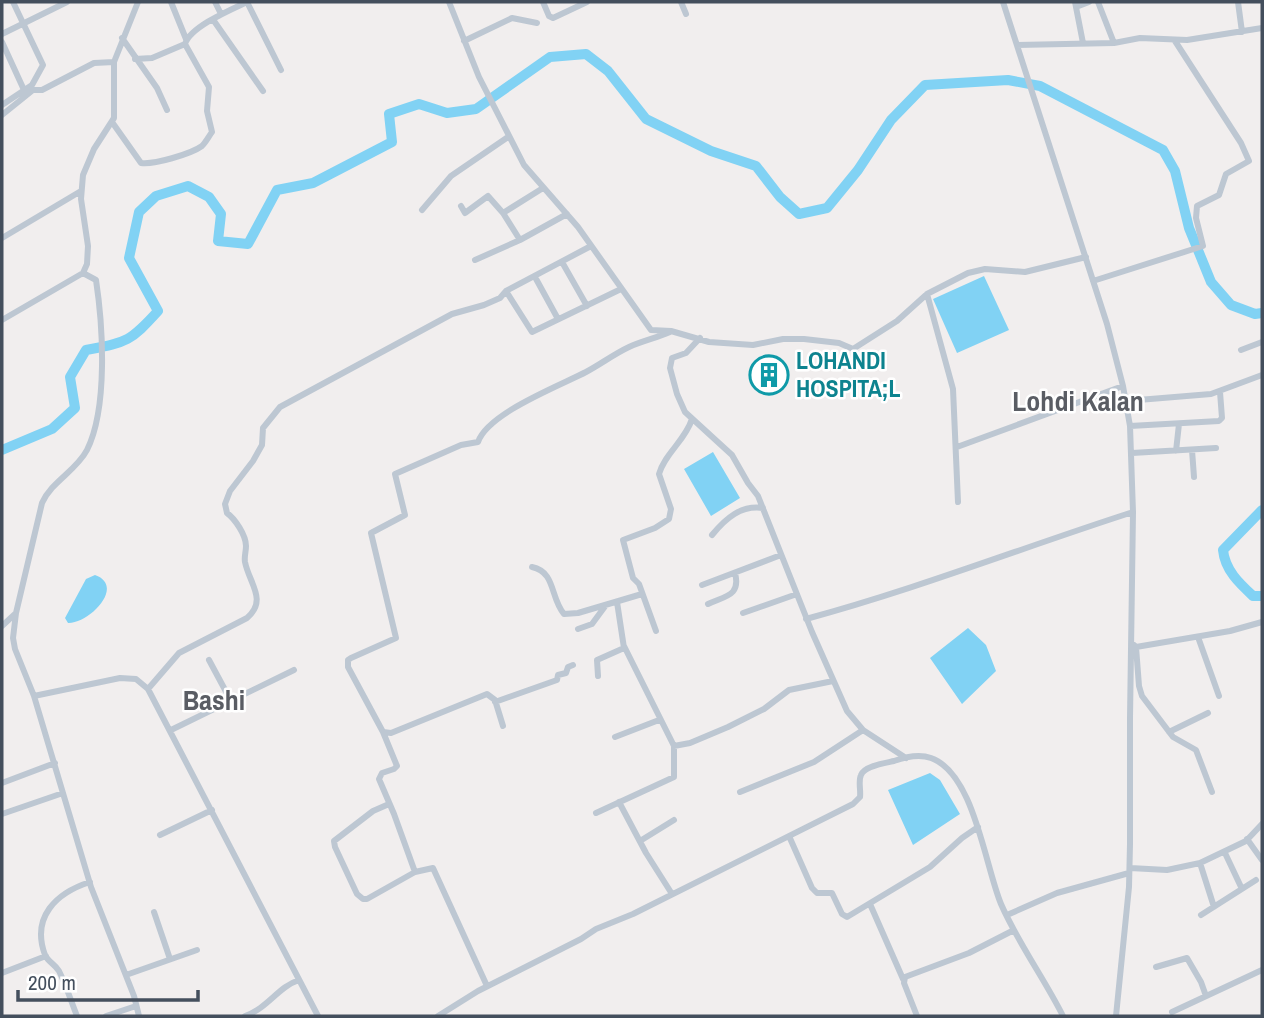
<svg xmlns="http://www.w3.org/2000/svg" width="1264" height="1018" viewBox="0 0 1264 1018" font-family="'Archivo Narrow',sans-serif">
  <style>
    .water { fill: #81d2f4 }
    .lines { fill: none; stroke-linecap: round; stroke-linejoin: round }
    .river { stroke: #81d2f4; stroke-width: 10 }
    .minor { stroke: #bdc7d2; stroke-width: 6 }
    .labels { text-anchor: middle; stroke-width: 5; stroke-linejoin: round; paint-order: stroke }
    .culture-label { font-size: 24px; font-weight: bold; fill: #0d838f; stroke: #fff; text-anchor: start }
    .quarter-label { font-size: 28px; font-weight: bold; fill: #5a5d64; stroke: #fff }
  </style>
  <rect width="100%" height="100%" fill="#f1eeee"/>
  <path class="water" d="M984,276L1009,330L957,353L933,299Z
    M713,452L740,498L711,516L684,469Z
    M95,575C126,586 89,624 68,623L65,618L86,579Z
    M968,628L986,645L996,671L962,704L930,658Z
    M930,773L940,780L960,814L913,845L888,790Z"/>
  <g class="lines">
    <path class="river" d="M2,450L52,429L75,408L70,377L86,350C127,342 130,342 158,311L129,258L139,212L156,196L188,186L209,197L221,214L218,241L248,244L277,190L313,183L392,142L389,114L419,104L447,113L476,109L550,57L586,54L608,71L646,119L711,151L756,166L780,197L799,214L827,208L858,170L891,120L925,85L1008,80L1040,86L1163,150L1175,171L1189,228L1211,282L1231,305L1255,314L1262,313
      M1262,510L1223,550C1225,570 1239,583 1253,596H1262"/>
    <path class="minor" d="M138,2L114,62V118L94,149L83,175L81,199L88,246L87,264L83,273L96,280C103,326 108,408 87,450C76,471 52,481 42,503L16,613L13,638L15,649L34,696L91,887L134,996L139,1016
      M171,2L186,39
      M215,2L221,14
      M247,2L281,70
      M449,2L479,77L524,165L578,227L651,330L671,331L709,342L753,345L783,339H804L839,343L853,349L897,321L927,294L968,273L985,269L1025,272L1086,257
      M543,2L549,16L553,18L587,2
      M681,2L686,14
      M1003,2L1107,324L1123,386L1130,426L1133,512L1130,718V844L1129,887L1116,1016
      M1075,2L1083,43
      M1098,2L1114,43
      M1238,2L1242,32
      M1076,7L1089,2
      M214,21L263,91
      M2,34L67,2
      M122,38L157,88L167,110
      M464,41L512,18L537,23
      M2,42L24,90
      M1017,45L1114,43L1140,38L1187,40L1262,28
      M135,59L152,58L185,44C190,27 230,10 247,2
      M2,105L32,85L43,65L13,2
      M2,115L33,90H42L94,63L114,62
      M112,122L141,163C153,165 191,154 202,146C206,142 209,136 212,132L207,111L209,87L185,44
      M461,206L465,213L488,196L503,213L520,240
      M422,210L451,176L508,137
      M503,213L543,188
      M2,238L81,191
      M475,260L520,240L567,214
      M562,262L587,306
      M535,277L558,319
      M1093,281L1203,246L1196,218L1197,206L1219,195L1226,174L1249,161L1241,143L1175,41
      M506,291L532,332L621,289
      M927,294L953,389L958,502
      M2,320L83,273
      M700,338L686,353L672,358L670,368L677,394L685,412L732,455L748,483L758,496L812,632L847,711L863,730L906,758
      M1241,350L1262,342
      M1126,401L1211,394L1262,375
      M1130,426L1219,421L1222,418L1220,392
      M957,447L1123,386
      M1192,450L1194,477
      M1176,451L1179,424
      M1132,453L1216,448
      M712,535C726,518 741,505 763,508
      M532,567C556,572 550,598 564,614L578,613L642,594
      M702,585L781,555
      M708,604C725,596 741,596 735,573
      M743,613L797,594
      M806,619C917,589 1024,547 1133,512
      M2,626L15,614
      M578,629L592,624L606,605
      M656,631L639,584L633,578L623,540L655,528L669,519L671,509L659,474C665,453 685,441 692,419
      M1198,637L1219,696
      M1134,645L1136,647L1230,631L1262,622
      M624,646L674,746L690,743L728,727L764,709L789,690L833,681
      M1136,647L1139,686L1142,696L1173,737L1196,750L1212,792
      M209,660L231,701
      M598,676L597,660L624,648L617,602
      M148,689L179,653L247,618C268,600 249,583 245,562C244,556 246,552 246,546C246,535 235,519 227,513L225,504L230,491L253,461L262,445L263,428L280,407L452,314L484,305L500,298L506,291L591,246
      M34,696L120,678L136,679L148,689L318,1016
      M495,702L557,680L558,675L566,673L568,667L573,665
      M503,726L495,700L487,694L391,733L383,732L348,667V660L351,658L396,638L371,533L405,515L395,474L461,445L478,442C488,413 559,386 586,372C601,364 614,354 629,347C642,341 656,338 670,332
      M171,730L294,670
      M383,732L397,766L394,769L382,773L379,779L394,814L415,872
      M1169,732L1208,713
      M615,737L659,720
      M2,783L55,763
      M740,792L814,762L863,730
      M619,802L646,853L672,894
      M389,804L373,811L334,841L335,847L357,894L363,899H367L415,872L433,868L487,986
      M596,813L674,777V746
      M2,814L63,793
      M160,835L212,810
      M789,836L812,888L817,893H832L842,914L847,917L930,867L962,838L978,827
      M1247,839L1262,860
      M640,841L674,820
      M1225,853L1242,889
      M1200,863L1214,907
      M1130,868L1167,870L1200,863L1246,841L1262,824
      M870,904L903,979
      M154,912L170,959
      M1007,915L1057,893L1129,873
      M1201,915L1256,880
      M1156,967L1187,958L1201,982L1206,996
      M2,973L46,956
      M126,975L197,950
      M1172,1012L1262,970
      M77,1016C71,1001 66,985 59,971C55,964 48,962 45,955C31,917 56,893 90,882
      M106,1016L136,1006
      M245,1016C268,1008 278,987 299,980
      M438,1016L478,991L581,939L596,929L633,914L853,804L860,797C861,790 858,781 861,775C864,766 885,763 894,761C905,757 920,754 931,758C974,773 985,866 1001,904C1018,943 1044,978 1063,1016
      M917,1016L904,983L905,977L969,953L1014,930"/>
  </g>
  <defs>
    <g id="building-ring" transform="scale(2.0125)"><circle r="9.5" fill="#fff" stroke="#0f9aa8" stroke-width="1.5"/><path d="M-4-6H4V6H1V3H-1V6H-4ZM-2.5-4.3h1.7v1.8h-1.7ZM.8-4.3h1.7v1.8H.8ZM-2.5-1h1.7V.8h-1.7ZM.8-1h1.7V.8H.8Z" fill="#0f9aa8"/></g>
  </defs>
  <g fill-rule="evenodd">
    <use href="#building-ring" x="769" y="375"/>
  </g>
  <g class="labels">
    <g class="culture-label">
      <text x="796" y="369">LOHANDI<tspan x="796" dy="28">HOSPITA;L</tspan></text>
    </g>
    <g class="quarter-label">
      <text x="1078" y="411">Lohdi Kalan</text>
      <text x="214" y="710">Bashi</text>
    </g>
  </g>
  <rect width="1264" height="1018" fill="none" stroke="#444f5d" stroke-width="7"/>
  <path d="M18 990v10h180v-10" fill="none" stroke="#444f5d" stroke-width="3.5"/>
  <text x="28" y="990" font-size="21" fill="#444f5d" stroke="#ffffff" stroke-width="5" paint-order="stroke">200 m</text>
</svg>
